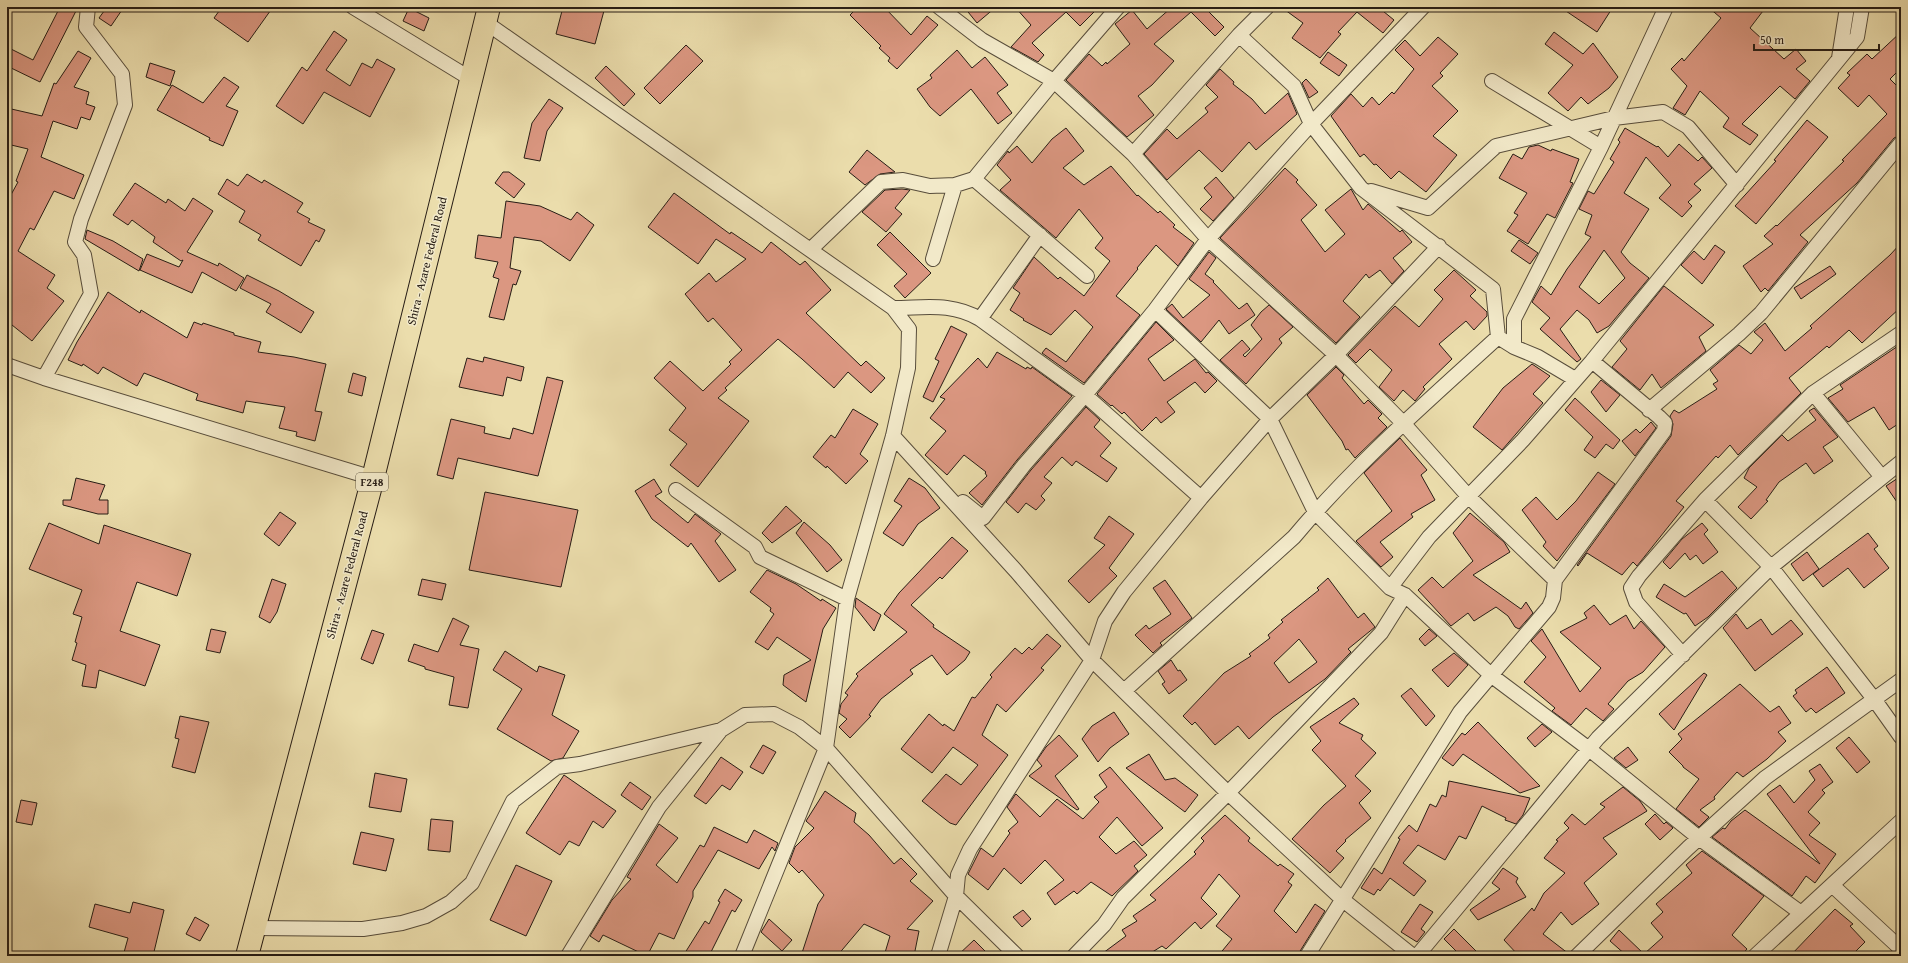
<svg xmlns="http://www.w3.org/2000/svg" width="1908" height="963" viewBox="0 0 1908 963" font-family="'Gentium Book Plus',serif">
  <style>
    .building { fill: #db9781; stroke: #271d15; fill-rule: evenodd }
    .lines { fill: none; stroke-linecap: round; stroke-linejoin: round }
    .minor-casing { stroke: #584d3b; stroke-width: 16 }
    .primary-casing { stroke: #271d15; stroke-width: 24 }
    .minor { stroke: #f2e9c9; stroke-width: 14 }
    .primary { stroke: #ebddac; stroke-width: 22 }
    .labels { text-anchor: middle; stroke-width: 3; stroke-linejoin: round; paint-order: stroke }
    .shield { fill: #f2e9c9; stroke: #645a4b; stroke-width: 1 }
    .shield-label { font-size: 11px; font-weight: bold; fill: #271d15 }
    .street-label { font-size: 12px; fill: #271d15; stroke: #f2e9c9 }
  </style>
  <rect width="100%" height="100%" fill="#ebddac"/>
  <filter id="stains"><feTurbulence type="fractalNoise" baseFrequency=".005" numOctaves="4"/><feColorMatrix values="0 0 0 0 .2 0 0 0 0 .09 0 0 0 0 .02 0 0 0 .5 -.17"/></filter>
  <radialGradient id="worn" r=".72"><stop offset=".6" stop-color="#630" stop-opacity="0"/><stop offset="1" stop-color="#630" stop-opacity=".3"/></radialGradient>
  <path class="building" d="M60,7H78L40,82L7,66V57L11,49L33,60Z
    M107,7H124L111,26L99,18Z
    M222,7H273L248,42L214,18Z
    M563,7H605L595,44L556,34Z
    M858,7H884L911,35L927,16L938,25L897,69L888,61L890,58L879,48L881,46L850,15Z
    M964,7H996L977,23Z
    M1015,7H1099L1080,26L1066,12L1032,43L1044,55L1038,62L1011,47L1031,25Z
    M1172,7H1204L1224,27L1215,36L1191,12L1154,44L1174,61L1152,85L1138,96L1154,115L1127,137L1066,80L1089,54L1102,66L1106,62L1107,64L1130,44L1115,24L1132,10L1147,29Z
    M1281,7H1378L1394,20L1383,33L1357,12L1338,32L1341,34L1320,58L1292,38L1303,23Z
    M1560,7H1613L1597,32Z
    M1708,7H1766L1750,28L1784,59L1796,49L1806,61L1796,69L1810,81L1795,99L1780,86L1742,124L1758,135L1750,145L1723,127L1729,118L1700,91L1685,115L1673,108L1687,86L1671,69L1682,58L1684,61L1721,18Z
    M409,8L429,18L424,31L403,21Z
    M334,31L347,40L326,70L350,86L362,63L372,68L377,59L395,69L370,117L324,92L303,124L276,106L302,67L307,71Z
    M1554,32L1583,54L1593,43L1618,77L1609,88L1588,104L1581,97L1568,111L1548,93L1573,65L1545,44Z
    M1901,32V68L1890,79L1901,90V135L1894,138L1857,183L1800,235L1808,242L1768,291L1765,288L1761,292L1743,266L1773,244L1764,236L1776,225L1777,226L1844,161L1842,160L1887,114L1869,95L1858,107L1838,88L1850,75L1847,73L1867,54L1872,59Z
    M1438,37L1458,54L1440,73L1443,76L1432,86L1458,111L1433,136L1457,155L1426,192L1399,171L1391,179L1376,164L1374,165L1364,154L1360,157L1331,116L1351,94L1363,107L1372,97L1379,105L1392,92L1394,94L1414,69L1395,50L1405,40L1420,56Z
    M686,45L703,61L660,104L644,88Z
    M957,50L972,68L985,57L1008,85L997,93L1012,113L998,124L971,89L940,116L930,107L917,89L932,78L930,75Z
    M78,51L91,58L74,87L89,92L86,104L95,107L90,120L81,117L77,129L53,121L41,157L84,175L74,199L54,191L34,230L30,228L18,251L55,275L47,288L64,301L32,341L7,321V202L18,182L16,181L28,149L7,144V108L42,116L54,83L56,84Z
    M1328,52L1347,65L1339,76L1320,63Z
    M150,63L175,71L170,86L146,77Z
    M606,66L635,94L624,106L595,78Z
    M1220,69L1234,82L1233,84L1252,99L1265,114L1288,93L1297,114L1256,150L1249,142L1222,172L1199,150L1167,180L1144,154L1167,129L1177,139L1208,112L1205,108L1218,97L1206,85Z
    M224,77L239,87L226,106L238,111L223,146L209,140L210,138L157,110L172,85L203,103Z
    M1306,79L1318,92L1309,98L1302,83Z
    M549,99L563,108L547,131L540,161L524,158L532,123Z
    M1807,120L1828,137L1756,224L1735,206L1776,161L1774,160Z
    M1066,128L1084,151L1063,168L1084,185L1111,166L1137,196L1138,195L1158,213L1160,211L1175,225L1173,227L1194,243L1178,266L1156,245L1137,268L1138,269L1116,296L1140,315L1084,383L1042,353L1046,348L1066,362L1093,327L1075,310L1051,335L1023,320L1024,319L1010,310L1020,293L1013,288L1034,257L1058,279L1060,277L1084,296L1110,261L1095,248L1103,238L1079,209L1056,238L1000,190L1011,180L997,165L1008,151L1009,153L1017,146L1032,163L1052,139Z
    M1625,128L1657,147L1658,146L1668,157L1679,144L1698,161L1702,157L1712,168L1694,184L1701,190L1688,202L1692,206L1682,217L1659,198L1671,185L1646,157L1624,193L1649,209L1621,252L1630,263L1649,278L1609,326L1597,333L1589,320L1577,310L1560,329L1581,359L1577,362L1540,329L1550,318L1532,302L1541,286L1551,295L1567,269L1591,237L1585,234L1592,215L1579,209L1588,191L1594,194L1614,162L1610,159L1620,142L1618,140ZM1604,250L1625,278L1599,304L1579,287Z
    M1538,145L1551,151L1552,149L1579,159L1570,182L1573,183L1555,218L1547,214L1528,244L1507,231L1518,215L1514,213L1527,193L1499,178L1513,154L1522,159L1529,147Z
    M867,150L895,172L880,174L865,185L849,172Z
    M1285,168L1298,180L1296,182L1317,205L1301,220L1325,252L1345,234L1325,210L1351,189L1363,210L1368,204L1400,232L1402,230L1412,242L1393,258L1404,271L1392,284L1380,270L1369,278L1366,274L1343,301L1360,317L1336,343L1220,238Z
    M503,172H509L525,184L514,198L495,183Z
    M247,174L262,183L264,180L303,203L297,212L310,219L308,222L325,230L319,242L316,240L301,266L258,240L261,235L239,222L245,211L218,194L227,179L238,186Z
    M1216,177L1234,198L1213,221L1200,209L1212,197L1204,188Z
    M135,183L166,203L168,199L185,211L193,198L213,211L187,252L218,266L219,263L244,278L236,291L202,272L192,293L140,270L147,254L179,267L183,260L181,261L153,242L155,237L132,220L128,225L113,215Z
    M902,189L910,190L895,208L902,214L886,232L862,212L885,190Z
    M674,193L730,234L731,232L762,253L771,242L800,265L805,261L831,290L806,313L861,366L866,361L885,378L871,393L848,372L834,388L802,359L778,339L725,388L727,390L718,398L749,421L698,487L670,465L687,444L669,430L686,408L654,378L670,361L703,391L731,364L729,362L742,350L713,318L708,322L685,294L709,273L716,282L746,259L716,239L698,264L648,227Z
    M506,201L540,206L571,220L577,212L594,225L570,261L541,241L514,237L510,268L521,271L516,285L513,284L504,320L489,317L499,279L493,277L498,262L475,258L478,235L501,238Z
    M87,230L113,241L143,259L139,271L85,239Z
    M890,232L931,273L905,298L894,286L907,274L877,245Z
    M1519,240L1538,253L1530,264L1511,251Z
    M1901,243V307L1862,343L1849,330L1829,348L1827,346L1789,378L1801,393L1738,455L1730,445L1718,458L1716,456L1676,501L1684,507L1637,566L1633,562L1622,575L1587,553L1578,566L1577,565L1671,436L1673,424L1670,416L1674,410L1679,413L1717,389L1713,384L1718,381L1710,370L1739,345L1751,354L1763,340L1754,332L1765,323L1785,351L1812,328L1810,326L1890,255Z
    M1715,245L1725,252L1702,284L1681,265L1694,251L1704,260Z
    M1209,252L1216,258L1205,274L1214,281L1213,282L1239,309L1247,303L1255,315L1229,334L1219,320L1201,342L1166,309L1172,304L1183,318L1210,295L1189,279Z
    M1830,266L1836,274L1801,299L1794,288Z
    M1454,270L1476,290L1470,296L1487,312V316L1474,330L1466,321L1439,344L1452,359L1423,387L1425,389L1415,401L1403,390L1394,401L1379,387L1392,370L1370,349L1356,363L1348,355L1395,306L1419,327L1443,299L1434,290Z
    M247,275L279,291L314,312L301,333L266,312L271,304L240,288Z
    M1664,286L1714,325L1699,337L1706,351L1661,388L1652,374L1640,390L1612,367L1627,349L1620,341Z
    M108,292L140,313L141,310L187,338L194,322L202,325L203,323L234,333V335L261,342L258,352L294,357L326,364L315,411L322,412L315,441L296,436L297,432L279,428L285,407L246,401L243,413L196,400L198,394L144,373L137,386L103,367L98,374L83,364L82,366L68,360L77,342Z
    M1269,305L1293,327L1279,339L1282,343L1246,384L1220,360L1242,340L1250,349L1243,355L1245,357L1262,339L1251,325L1261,312Z
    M1156,322L1174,340L1148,359L1164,381L1195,359L1206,373L1208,372L1217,381L1205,393L1195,382L1167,402L1175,412L1161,423L1156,417L1142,431L1124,412L1122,414L1112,405L1111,406L1097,394Z
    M951,326L967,334L933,402L923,397L939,361L935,359Z
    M1901,344V422L1889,430L1874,407L1848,422L1828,398L1843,389L1840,385Z
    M997,352L1026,369L1027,367L1031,369L1032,367L1072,396L1017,460L982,505L969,493L987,476L985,473L986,472L964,455L947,475L925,455L946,431L930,418L945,399L940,397L978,358L987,368Z
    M484,357L524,367L521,381L507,377L503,396L459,387L467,358L483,362Z
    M1532,364L1550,376L1533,394L1543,403L1502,450L1473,427L1503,388Z
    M1336,367L1344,375L1342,378L1364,404L1368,400L1382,414L1378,418L1387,427L1355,458L1348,449L1346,450L1342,441L1307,395Z
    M353,373L366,377L362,396L348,392Z
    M547,377L563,381L538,476L458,458L453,479L437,475L451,419L485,427L484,433L510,439L513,428L533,434Z
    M1601,380L1620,395L1606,412L1591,392Z
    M1575,398L1620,440L1613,449L1606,444L1595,458L1584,450L1593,437L1565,410Z
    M1086,407L1100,420L1094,427L1111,443L1100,456L1117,468L1107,482L1076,461L1072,466L1062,457L1044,477L1052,483L1041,496L1045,500L1036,510L1026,503L1018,513L1006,502L1031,470Z
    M1814,408L1838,437L1823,447L1833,461L1814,474L1806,463L1779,482L1766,500L1768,501L1751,519L1738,507L1757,487L1744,478L1749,468L1782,435L1788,441L1816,420L1809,411Z
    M853,409L878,424L860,454L868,461L846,484L827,466L826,468L813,457L831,435L835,438Z
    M1651,422L1656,428L1635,456L1622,441L1636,429L1640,433Z
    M1400,438L1427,470L1421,475L1435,500L1411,514L1413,517L1380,542L1393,557L1381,567L1356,541L1392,511L1364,473Z
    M1598,472L1615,484L1557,561L1543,546L1546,542L1522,510L1536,497L1557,520L1576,501Z
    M1901,476V508L1886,486Z
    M76,478L105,485L99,500H108V514H98L63,505V500H71Z
    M909,478L925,488L940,508L918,524L903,546L883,533L902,506L894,501Z
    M654,479L662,492L655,496L688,523L695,514L721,534L715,541L736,570L719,582L691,543L688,547L652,519L635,491Z
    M485,492L578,510L561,587L469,570Z
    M786,506L802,521L772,543L762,533Z
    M280,512L296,523L279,546L264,534Z
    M1470,513L1504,542L1510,552L1473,575L1521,609L1526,602L1533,613L1519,629L1515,627L1508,616L1496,607L1474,621L1468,613L1451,626L1418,590L1432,577L1443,588L1473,561L1453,533Z
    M1109,516L1134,534L1109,568L1117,576L1089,603L1068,581L1105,545L1094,538Z
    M804,522L830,545L842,560L827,572L796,533Z
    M49,523L99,544L104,525L191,554L177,596L137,582L120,631L160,645L145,686L99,670L96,688L82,686L86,665L72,660L77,643L75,642L82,617L73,614L82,590L29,569Z
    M1702,523L1708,530L1704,534L1718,552L1703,564L1696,555L1690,560L1685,553L1670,569L1663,562L1682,539Z
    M1868,533L1878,546L1874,549L1889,568L1864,588L1848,568L1823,587L1813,574Z
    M952,537L968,551L942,579L940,577L911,605L934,625L933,627L970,652L965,660L947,675L932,655L910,670L913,674L881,699L869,715L871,716L850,738L839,727L847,719L839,713L841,704L848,695L845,693L858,676L856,674L907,632L884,614L899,593Z
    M1807,552L1819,569L1803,581L1791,564Z
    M767,570L796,584L821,601L822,599L836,608L823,629L806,702L783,685L784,675L811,660L777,637L768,650L755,642L774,614L770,611L771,608L750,592Z
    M1722,571L1737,588L1708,617L1695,626L1686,613L1684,614L1656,597L1664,584L1685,597Z
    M1328,578L1358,618L1364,613L1375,627L1348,649L1351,652L1325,679L1273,717L1249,739L1238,726L1215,745L1195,722L1192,725L1183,716L1224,673L1251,656L1249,654L1270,638L1268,635L1283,622L1281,620L1319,590L1317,588ZM1299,639L1317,662L1289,683L1274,663Z
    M272,579L286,584L277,612L270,623L259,617Z
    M422,579L446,584L442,600L418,595Z
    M1165,580L1192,618L1160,643L1162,645L1153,653L1135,635L1146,625L1149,629L1171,614L1153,588Z
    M856,598L881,615L874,631L855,607Z
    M1594,605L1610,625L1626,615L1634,629L1641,621L1665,647L1643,672L1628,681L1608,704L1614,709L1603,721L1586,708L1571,725L1552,711L1555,708L1524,682L1546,657L1531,641L1542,629L1580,692L1601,668L1560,632L1587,618L1584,613Z
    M1736,614L1747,629L1761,619L1772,635L1791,620L1803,634L1755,671L1723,628Z
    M453,618L469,626L460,645L479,649L468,708L449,705L454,677L425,669V667L408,661L414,644L438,652Z
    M211,629L226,632L220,653L206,650Z
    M1429,629L1437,636L1425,646L1419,639Z
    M372,630L384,634L373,664L361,659Z
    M1047,634L1061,646L1041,668L1044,670L1006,712L997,704L982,735L1008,755L956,825L950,823L922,801L946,774L961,785L978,765L953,747L932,773L901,749L929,714L943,726L944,724L954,731L972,697L975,698L992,677L990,675L1015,648L1022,654L1029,647L1032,650Z
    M505,651L537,672L539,666L565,675L552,715L579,731L563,758L551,761L497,729L522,689L493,670Z
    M1454,653L1468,665L1448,687L1432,670Z
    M1171,660L1178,671L1180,670L1187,680L1169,694L1162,684L1165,682L1158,671Z
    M1827,667L1845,693L1816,713L1811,708L1806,712L1793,696L1797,693L1795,690Z
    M1704,673L1707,675L1674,730L1659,714Z
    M1740,684L1770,712L1779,706L1791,723L1778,732L1786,741L1767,759L1743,777L1737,772L1714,797L1715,799L1700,810L1709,817L1699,827L1676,809L1699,779L1683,767V766L1669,752L1682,739L1678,734Z
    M1411,688L1435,716L1426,726L1401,696Z
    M1354,698L1359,704L1339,723L1363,735L1361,739L1376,753L1355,776L1371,791L1359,803L1371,818L1345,840L1346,841L1336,851L1344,858L1330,873L1292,839L1324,805L1346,786L1312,750L1321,741L1310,727Z
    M1114,712L1129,734L1110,748L1098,762L1082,739L1092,726Z
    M180,716L209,722L195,773L172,767L179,739L175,738Z
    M1478,722L1501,746L1540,786L1520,793L1463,754L1453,766L1442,758L1462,733L1465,735Z
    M1542,724L1552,732L1535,747L1527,738Z
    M1059,735L1078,756L1055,776L1079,809L1077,810L1029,776L1042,766L1037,760L1046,747Z
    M1849,737L1870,762L1857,773L1836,748Z
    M763,745L776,752L763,774L750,767Z
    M1628,747L1638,760L1626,768L1614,758Z
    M1149,754L1165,780L1175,778L1198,795L1185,812L1126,768Z
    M721,757L743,772L730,790L722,785L706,804L694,796Z
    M1820,764L1833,782L1822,790L1825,793L1808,812L1820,823L1809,835L1836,854L1815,883L1806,876L1792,896L1712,837L1723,828L1725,829L1731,821L1745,810L1820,864L1767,794L1780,785L1794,803L1815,780L1809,771Z
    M1110,767L1163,828L1142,846L1117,817L1099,837L1116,854L1134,841L1147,855L1134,866L1138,871L1112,896L1091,882L1077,894L1074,891L1055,905L1047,893L1064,880L1045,860L1021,884L1004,868L988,890L968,874L981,848L993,857L1010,833L1008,831L1018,822L1007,807L1015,795L1016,794L1040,817L1057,799L1083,819L1099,802L1094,797L1107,787L1099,775Z
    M375,773L407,779L401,812L369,807Z
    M564,775L616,811L603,828L593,821L579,846L569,841L560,855L526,833Z
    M1449,781L1530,798L1523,815L1516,824L1505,820L1506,818L1482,806L1466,839L1459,836L1445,860L1418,845L1403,863L1426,881L1414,896L1390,878L1380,891L1378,889L1374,895L1361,888L1374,868L1382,874L1400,839L1398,838L1409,825L1417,832L1430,804L1436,807L1442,795L1446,797Z
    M630,782L651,797L642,810L621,795Z
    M1623,787L1640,801L1647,811L1603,838L1617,854L1584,883L1599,904L1572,925L1561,912L1543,934L1569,954V956H1519L1504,940L1532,908L1534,911L1544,893L1565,873L1544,858L1558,841L1556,840L1569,828L1564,823L1572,814L1585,825L1605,807L1600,804Z
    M825,791L856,813L854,822L869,835L894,864L901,858L917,874L910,881L933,901L907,929L919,931L914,956H884L890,936L864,924L837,956H801L818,904L824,895L802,870L799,873L789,863L795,847L814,828L806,821Z
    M21,800L37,803L32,825L16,822Z
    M1655,814L1664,824L1666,822L1673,828L1660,840L1645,824Z
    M1225,815L1250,838L1248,841L1278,866L1280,864L1294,874L1288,882L1292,885L1274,911L1296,933L1315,904L1325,911L1297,956H1218L1232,939L1216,926L1240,896L1219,874L1201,898L1217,914L1201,929L1195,922L1166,949L1162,946L1146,956H1099L1126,936L1122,930L1137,921L1133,916L1156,900L1150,895L1196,854L1194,852L1204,841L1201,838Z
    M431,819L453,821L450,852L428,850Z
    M659,824L678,838L656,865L677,883L700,845L704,847L714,827L747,843L754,830L778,843L775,851L772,847L759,869L718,850L693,891V897L674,939L659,933L647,956L603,935L599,942L590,936L612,900L631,879L627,877Z
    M361,832L394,839L386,871L353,864Z
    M1702,851L1764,896L1732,935L1747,949L1741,956H1627L1610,941L1619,930L1644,954L1663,937L1651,923L1663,912L1656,904L1692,873L1686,865Z
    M516,865L552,881L526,936L490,920Z
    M1503,868L1518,878L1516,882L1526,897L1478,920L1470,910L1500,889L1492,883Z
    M725,889L742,900L735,912L732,910L709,956H683L705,921L709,924L720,902L718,901Z
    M133,902L164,910L153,956H123L128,938L89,927L95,904L130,913Z
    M1420,904L1433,912L1421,929L1425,932L1417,942L1401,932Z
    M1835,909L1853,924L1850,926L1865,942L1851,956H1790Z
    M1023,910L1031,919L1022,927L1013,917Z
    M195,917L209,925L200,941L186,934Z
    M769,919L792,940L782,951L761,932Z
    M1454,929L1481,956H1461L1444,939Z
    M974,940L990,956H957Z"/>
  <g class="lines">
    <g class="minor-casing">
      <path id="minor" d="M353,7L471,79
        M939,7L982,40L1054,81L1133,154L1208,239L1336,355L1404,424L1468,496L1555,580
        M1267,7L1239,35L1294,86L1311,124L1361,188L1493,289L1498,337L1514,347
        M485,22L893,308L909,329L908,368L893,436L847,599L826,748L956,896L1017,956
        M1839,58L1847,7
        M1492,81L1601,147
        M1133,154L1239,35
        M974,179L1087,276
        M1371,191L1428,208L1496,146L1614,118L1663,112L1688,127L1737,185
        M810,250L881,182L903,180L930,186L955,185L974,179L1054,81L1118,7
        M933,259L955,185
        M893,308C925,308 951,302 980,319L1085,395L1201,498
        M1155,310L1270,419L1315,512L1390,588L1405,595L1492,676L1589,749L1699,838L1801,913
        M980,319L1040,235
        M7,365L44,378L373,478
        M44,378L91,294L84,255L75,242L81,219L125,105L122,74L86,27L88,7
        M1575,379L1538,357L1514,347V319L1601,147L1666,7
        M1813,393L1881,476
        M1649,410L1739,334L1761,313L1901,143
        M893,436L1016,571L1092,660L1228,793L1343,900L1413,956
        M676,490L755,547L760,557L847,599
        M1705,500L1771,567L1874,699L1901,737
        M963,502L983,518L1024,465L1085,395L1155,310L1208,239L1311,124L1423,7
        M1390,588L1429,537L1523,440L1592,361L1857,37L1862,7
        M1683,655L1636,602L1631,588L1639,576L1705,500L1813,393L1901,333
        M1124,691L1294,537C1355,464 1428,401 1498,337
        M1832,885L1901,949
        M255,928L363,929L402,923L426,916L451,902L472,883L513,801L557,767L580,764L721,730
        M568,956L659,807L721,730L745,715L774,714L799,727L826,748L742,956
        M938,956L956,896L958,875L970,849L1092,660L1105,621L1124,592L1201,498L1270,419L1336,355L1439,246
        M1074,956L1104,925L1123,898L1228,793L1381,633L1405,595
        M1307,956L1460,712L1549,607L1553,598L1555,580L1664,431L1665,423L1659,417L1592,361
        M1417,956L1598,738L1771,567L1901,462
        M1577,956L1688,848L1765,778L1901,680
        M1755,956L1901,821"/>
    </g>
    <g class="primary-casing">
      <path id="primary" d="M247,956L373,478L489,7"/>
    </g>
    <use href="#minor" class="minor"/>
    <use href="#primary" class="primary"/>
  </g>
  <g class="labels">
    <rect class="shield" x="356" y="473" width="32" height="18" rx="3"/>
    <g class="shield-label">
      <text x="372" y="486">F248</text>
    </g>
    <g class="street-label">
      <text transform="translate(427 261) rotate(-76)" y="4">Shira - Azare Federal Road</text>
      <text transform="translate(347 575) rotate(-75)" y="4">Shira - Azare Federal Road</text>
    </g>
  </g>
  <rect width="1908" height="963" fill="none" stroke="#ebddac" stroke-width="24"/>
  <rect x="8" y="8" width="1892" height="947" fill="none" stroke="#271d15" stroke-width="2"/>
  <rect x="12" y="12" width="1884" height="939" fill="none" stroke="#271d15"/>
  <path d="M1754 44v6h125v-6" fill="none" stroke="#271d15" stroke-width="2"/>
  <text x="1760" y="44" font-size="12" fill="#271d15" stroke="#f2e9c9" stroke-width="3" paint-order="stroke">50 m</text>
  <rect width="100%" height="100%" filter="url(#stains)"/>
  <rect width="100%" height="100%" fill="url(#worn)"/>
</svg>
